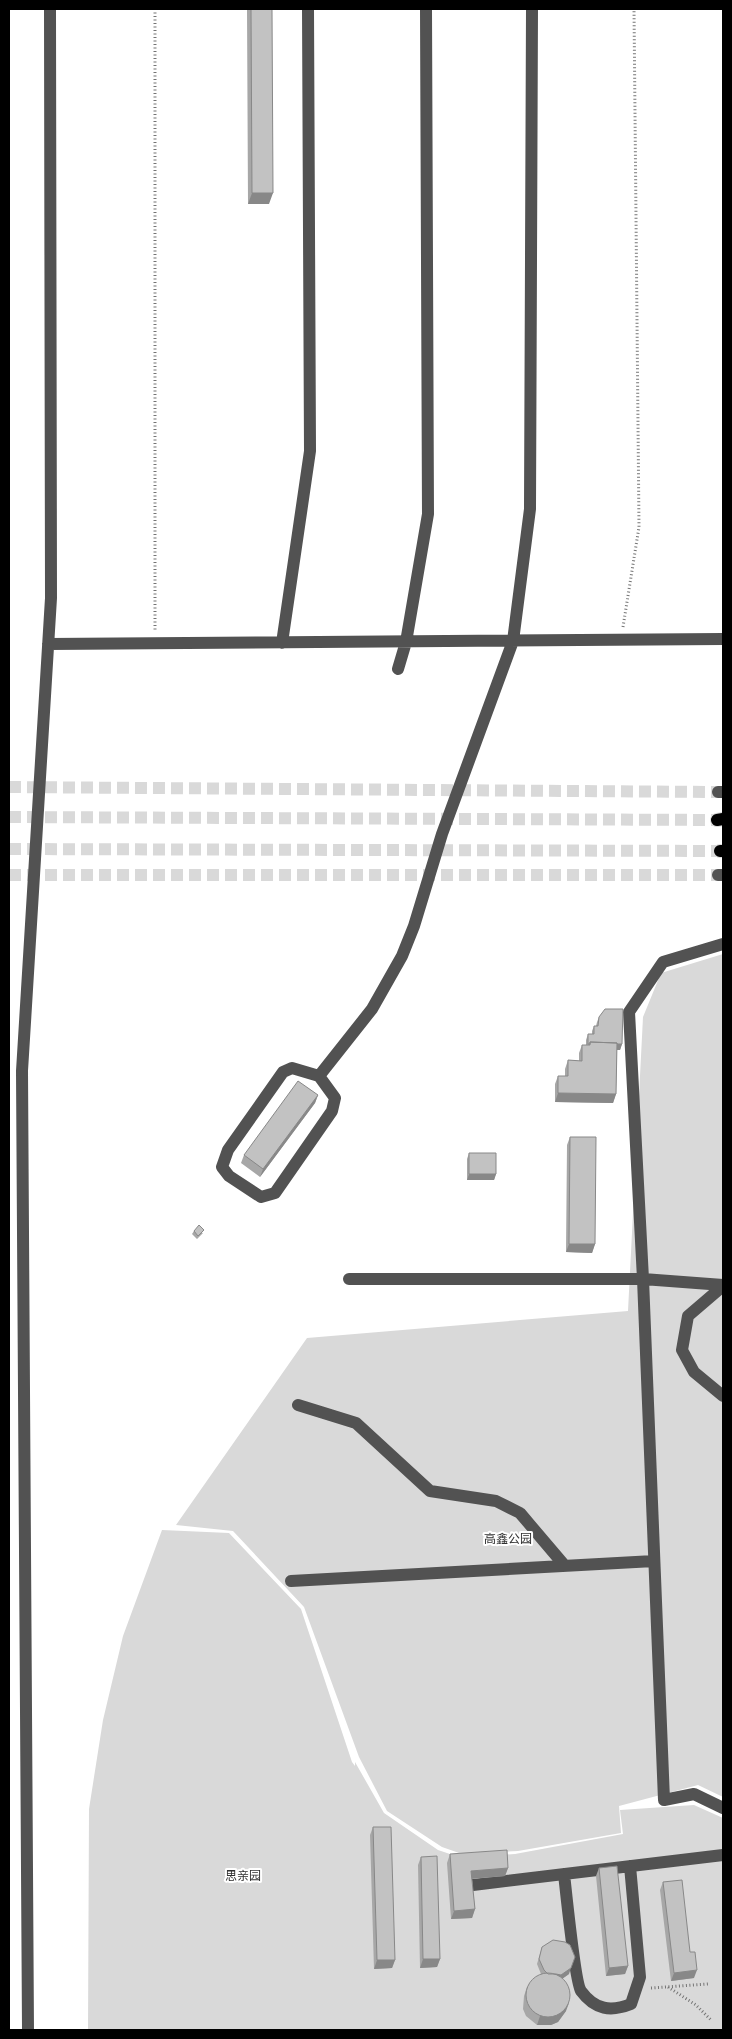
<svg xmlns="http://www.w3.org/2000/svg" width="732" height="2039" viewBox="0 0 732 2039" font-family="'Asap Condensed','Noto Sans SC',sans-serif">
  <style>
    .green { fill: #d9d9d9 }
    .lines { fill: none; stroke-linecap: round; stroke-linejoin: round }
    .minor-tunnel { stroke: #d9d9d9; stroke-width: 12; stroke-dasharray: 12 6; stroke-linecap: butt }
    .major-tunnel { stroke: #d9d9d9; stroke-width: 12; stroke-dasharray: 12 6; stroke-linecap: butt }
    .major-casing { stroke: #dbdbdb; stroke-width: 14 }
    .path { stroke: #747474; stroke-width: 3; stroke-dasharray: 1 2.5; stroke-linecap: butt }
    .minor { stroke: #525252; stroke-width: 12 }
    .major { stroke: #000; stroke-width: 12 }
    .wall { fill: #a7a7a7 }
    .shaded-wall { fill: #888 }
    .building { fill: #c2c2c2; stroke: #888 }
    .labels { text-anchor: middle; stroke-width: 4; stroke-linejoin: round; paint-order: stroke }
    .park-label { font-size: 12px; fill: #303030; stroke: #fff }
  </style>
  <rect width="100%" height="100%" fill="#fff"/>
  <path class="green" d="M723,954V1797L698,1785L619,1806L621,1833L518,1851L462,1854L442,1847L387,1811L359,1757L304,1607L233,1531L176,1525L307,1338L628,1311L643,1017L661,973Z
    M162,1530L229,1533L301,1609L352,1762L355,1766V1762L384,1813L438,1850L459,1857L515,1854L623,1834L620,1810L694,1805L723,1818V2030H88L89,1809L103,1720L123,1636Z"/>
  <g class="lines">
    <path class="minor-tunnel" d="M9,787L718,792
      M9,875H718"/>
    <path class="major-tunnel" d="M9,817L717,820
      M9,849L720,851"/>
    <g class="major-casing">
      <path id="major" d="M717,820L723,819
        M720,851H723"/>
    </g>
    <path class="path" d="M155,9V630
      M623,627L639,527L634,9
      M668,1987L696,2005L711,2020
      M651,1988L708,1984"/>
    <path class="minor" d="M282,643L310,451L308,9
      M48,644L723,639
      M398,669L406,642L428,514L426,9
      M718,792H723
      M718,875H723
      M723,944L663,962L629,1012L643,1279L664,1800L694,1794L723,1808
      M292,1068L319,1076L335,1098L332,1111L275,1193L261,1197L229,1176L222,1167L228,1150L283,1072Z
      M319,1076L372,1009L402,956L414,926L442,834L513,641L530,509L532,9
      M349,1279H643L723,1285
      M723,1286L688,1316L682,1350L694,1372L723,1396
      M298,1405L356,1423L430,1491L496,1501L520,1513L565,1566
      M291,1581L654,1561
      M564,1874C566,1891 575,1983 581,1991C595,2010 611,2012 631,2004L640,1977L630,1866
      M473,1885L723,1855
      M28,2030L22,1071L51,598L50,9"/>
    <use href="#major" class="major"/>
  </g>
  <path class="wall" d="M247,9H272L269,204H248Z
    M599,1017L622,1044L620,1050H617L616,1094L613,1103L555,1102V1084L558,1076H565V1069L568,1060L579,1061V1053L582,1045H586V1040L588,1034H592V1031L594,1026H596L597,1022Z
    M318,1095L315,1103L260,1177L241,1163L244,1155Z
    M570,1137L595,1244L592,1253L566,1252L567,1145Z
    M469,1153L496,1174L494,1180H467V1159Z
    M194,1231L203,1233L197,1239L192,1234Z
    M373,1827L395,1960L392,1968L374,1969L370,1835Z
    M450,1854L508,1868L505,1876L472,1879L475,1909L472,1918L451,1919L447,1863Z
    M421,1857L440,1959L437,1967L420,1968L418,1865Z
    M599,1868L628,1966L625,1974L606,1976L596,1876Z
    M663,1882L690,1952L694,1978L671,1981L660,1890Z
    M542,1947L569,1974L562,1979L566,2011L558,2022L551,2025H537L526,2016L523,2009L524,1996L527,1987L541,1974L537,1964Z"/>
  <path class="shaded-wall" d="M252,193H273L269,204H248Z
    M622,1044L620,1050L589,1049L590,1045Z
    M558,1093L616,1094L613,1103L555,1102Z
    M318,1095L315,1103L260,1177L263,1169Z
    M469,1174H496L494,1180H467Z
    M569,1244H595L592,1253L566,1252Z
    M508,1868L505,1876L468,1879L471,1871Z
    M475,1909L472,1918L451,1919L454,1911Z
    M423,1959H440L437,1967L420,1968Z
    M377,1960H395L392,1968L374,1969Z
    M628,1966L625,1974L606,1976L609,1968Z
    M571,1968L569,1974L559,1981L549,1974Z
    M697,1970L694,1978L671,1981L674,1973Z
    M569,2003L566,2011L558,2022L551,2025H537L540,2016Z"/>
  <path class="building" d="M251,9H272L273,193H252Z
    M605,1009H623L622,1044H617V1043L590,1042V1044H588V1034H594V1026H598L599,1017Z
    M590,1042L617,1043L616,1094L558,1093V1076H568V1060L582,1061V1045H590Z
    M298,1081L318,1095L263,1169L244,1155Z
    M570,1137H596L595,1244H569Z
    M469,1153H496V1174H469Z
    M199,1225L204,1230L198,1236L194,1231Z
    M373,1827H391L395,1960H377Z
    M507,1850L508,1868L471,1871L475,1909L454,1911L450,1854Z
    M437,1856L440,1959H423L421,1857Z
    M617,1866L628,1966L609,1968L599,1868Z
    M682,1880L690,1952H695L697,1970L674,1973L663,1882Z
    M553,1940L565,1942L570,1945L575,1957L571,1968L561,1975L556,1974H548L544,1970L539,1959L542,1947Z
    M526 1995a22 22 0 1 1 44 0a22 22 0 1 1-44 0Z"/>
  <g class="labels">
    <g class="park-label">
      <text x="508" y="1543">高鑫公园</text>
      <text x="243" y="1880">思亲园</text>
    </g>
  </g>
  <rect width="732" height="2039" fill="none" stroke="#000000" stroke-width="20"/>
</svg>
